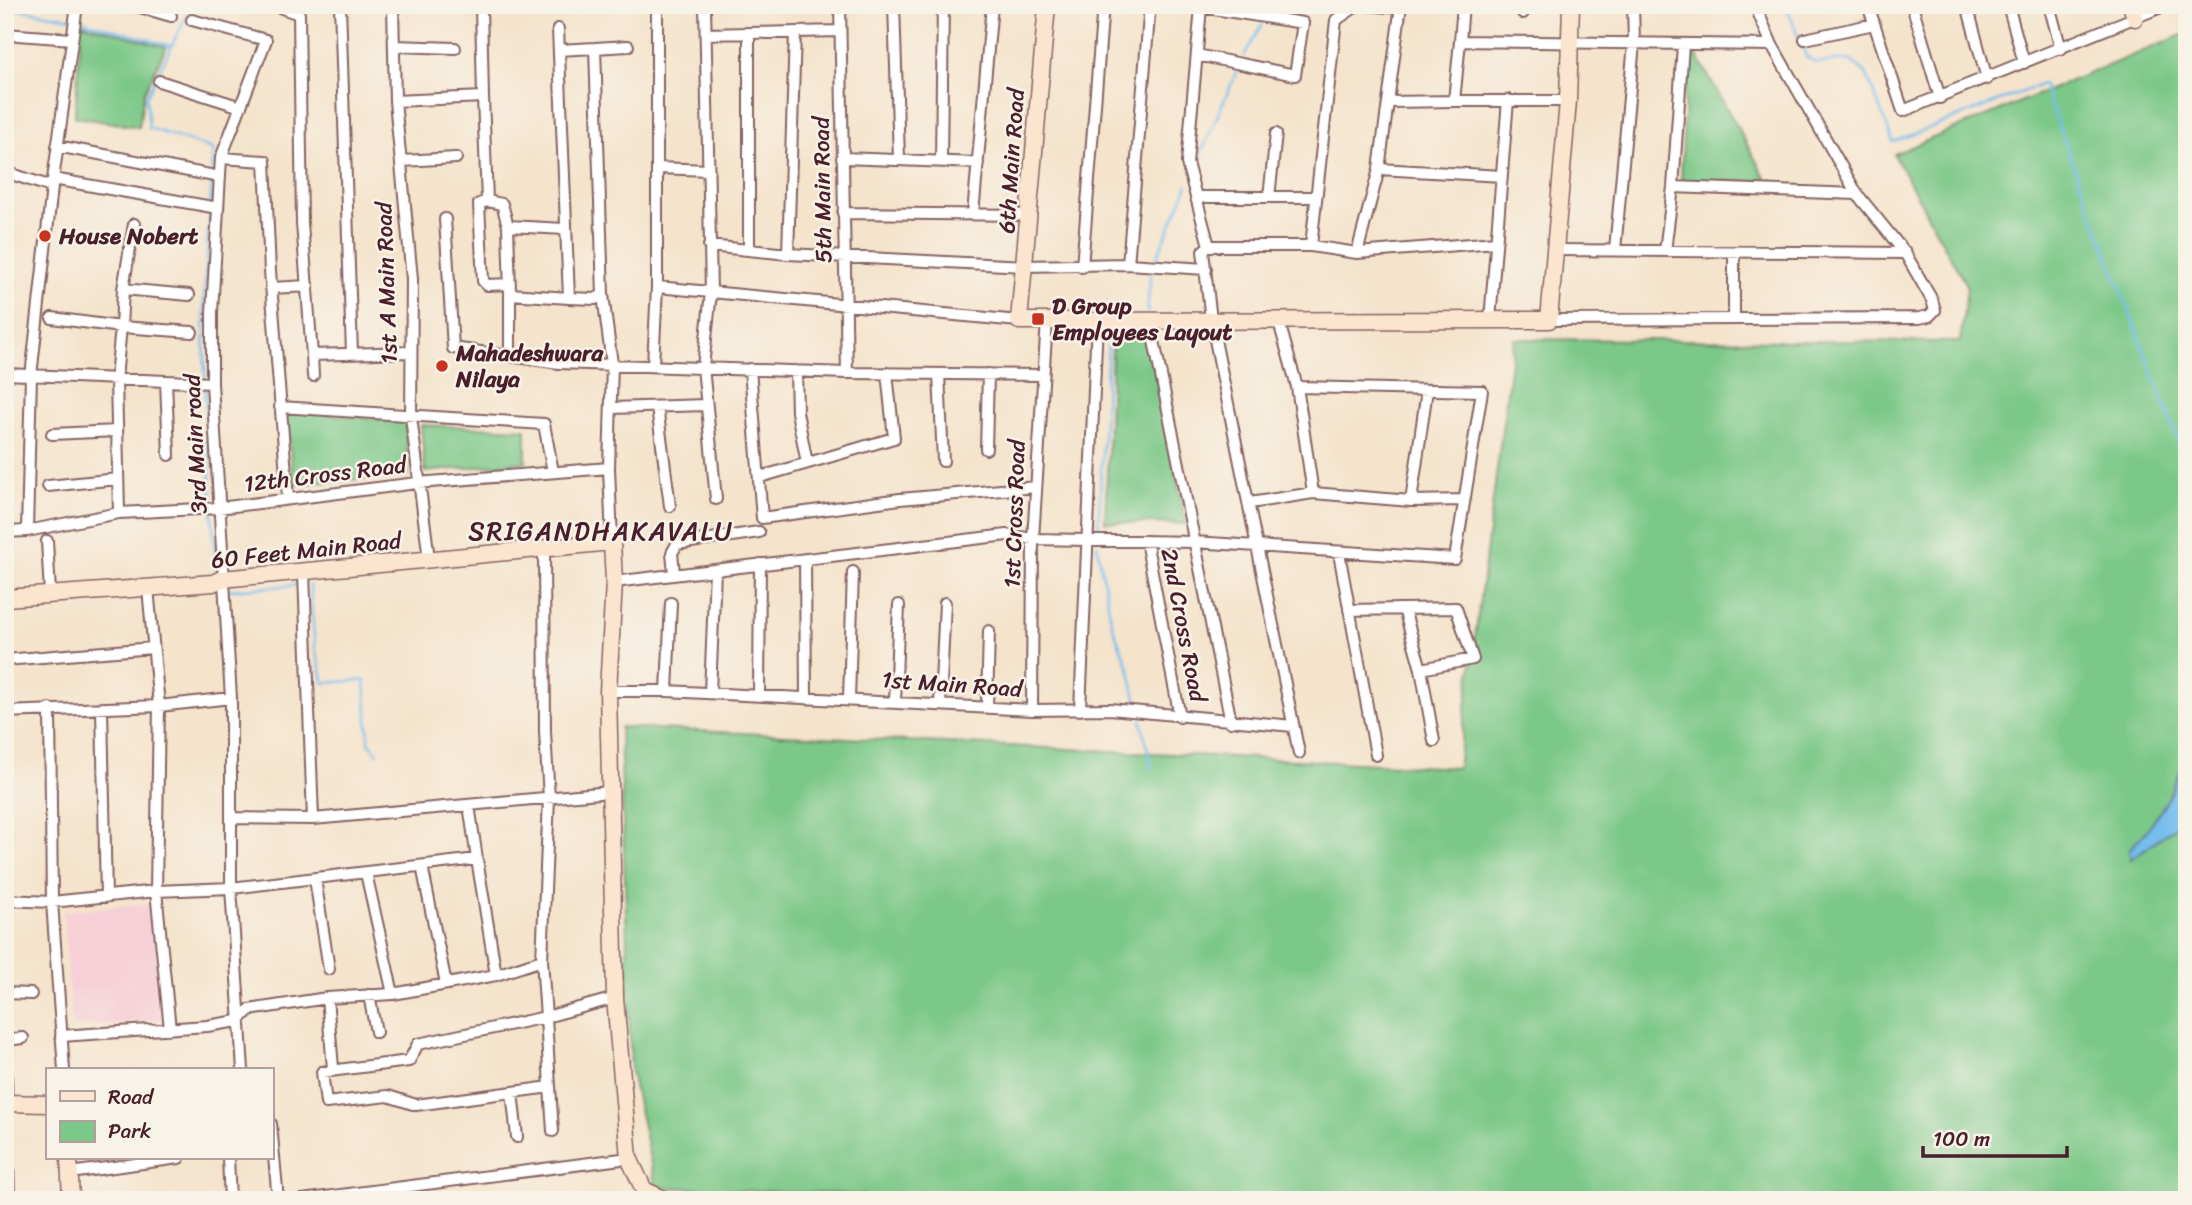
<svg xmlns="http://www.w3.org/2000/svg" width="2192" height="1205" viewBox="0 0 2192 1205" font-family="Sriracha,sans-serif">
  <style>
    .built { fill: #f6cfd7 }
    .green { fill: #7bc888; stroke: #62745a; stroke-width: 2 }
    .water { fill: #75bded; stroke: #606e8c; stroke-width: 2 }
    .lines { fill: none; stroke-linecap: round; stroke-linejoin: round }
    .stream { stroke: #75bded; stroke-width: 2.5 }
    .street-casing { stroke: #866463; stroke-width: 14 }
    .secondary-casing { stroke: #866463; stroke-width: 19 }
    .street { stroke: #fff; stroke-width: 10 }
    .secondary { stroke: #fbe5cf; stroke-width: 16 }
    .poi-dot { fill: #c8321e; stroke: #f7f3e8; stroke-width: 2.5 }
    .labels { text-anchor: middle; stroke-width: 5; stroke-linejoin: round; paint-order: stroke }
    .street-label { font-size: 23px; fill: #4a1f2b; stroke: #f7f3e8 }
    .poi-label { font-size: 23px; font-weight: bold; fill: #4a1f2b; stroke: #f7f3e8; text-anchor: start }
    .quarter-label { font-size: 26px; letter-spacing: 2px; fill: #4a1f2b; stroke: #f7f3e8 }
  </style>
  <rect width="100%" height="100%" fill="#f7f3e8"/>
  <filter id="ink" filterUnits="userSpaceOnUse"><feTurbulence type="fractalNoise" baseFrequency=".0143" numOctaves="2"/><feDisplacementMap in="SourceGraphic" scale="14" xChannelSelector="R" yChannelSelector="G"/><feConvolveMatrix kernelMatrix="1 2 1 2 8 2 1 2 1" color-interpolation-filters="sRGB"/></filter>
  <filter id="wash" filterUnits="userSpaceOnUse"><feTurbulence type="fractalNoise" baseFrequency=".00686" numOctaves="4" result="noise"/><feDisplacementMap in="SourceGraphic" scale="28" xChannelSelector="R" yChannelSelector="G"/><feGaussianBlur stdDeviation="1.57" result="paint"/><feColorMatrix in="noise" values="0 0 0 0 0 0 0 0 0 0 0 0 0 0 0 0 0 1.4 0 .05"/><feComposite in="paint" operator="in"/></filter>
  <g filter="url(#wash)">
    <rect width="100%" height="100%" fill="#f5e3cb"/>
    <path class="built" d="M153,903L162,1019L72,1027L63,911Z"/>
    <path class="green" d="M81,23L166,47L144,93L139,127L75,117Z
      M2187,33V1200H865L864,1195L656,1187L631,1072L620,727L1458,768L1514,339L1960,342L1967,287L1894,154Z
      M1687,52H1695L1768,182L1681,180Z
      M1113,330L1147,332L1186,524L1105,522Z
      M287,411L406,421L408,475L293,485Z
      M421,425L526,429V462L425,472Z"/>
    <path class="water" d="M2187,754V818L2131,859L2129,850L2147,830L2167,800Z"/>
    <g class="lines">
      <path class="stream" d="M192,5L146,97L149,128L213,149L212,173
        M1786,5L1806,56L1816,63L1850,60L1866,73L1893,142L2043,84L2187,464
        M5,7L71,18
        M1270,10L1273,5
        M77,19L171,46
        M1244,56L1262,24
        M1193,172L1237,71
        M210,205L212,180
        M1156,259L1188,185
        M1147,312L1151,271
        M205,379L204,299L210,211
        M205,386L212,505
        M212,512L217,575
        M1098,533L1109,330L1145,329
        M1097,545L1112,625L1130,671L1137,704
        M310,585L315,649L324,683L365,680L369,742L378,753
        M226,590L300,585
        M1141,720L1152,769"/>
    </g>
  </g>
  <g filter="url(#ink)">
    <g class="lines">
      <g class="street-casing">
        <path id="street" d="M133,5L171,16
          M273,5L299,14L302,223L312,355L410,352
          M340,5L352,353
          M393,5L395,101L412,279L411,417L429,559
          M705,5L711,292L703,367L716,499
          M840,5L847,373
          M894,5L899,159
          M1193,5L1201,7L1187,163L1209,246
          M1366,5L1400,8
          M1463,5L1460,41L1772,45
          M1868,5L1903,111L2166,5
          M1912,5L1940,98
          M1967,5L1987,79
          M2008,5L2024,63
          M2049,5L2061,49
          M1523,13V5
          M192,20L266,40L221,158L212,312V383L231,698V888L243,1070
          M558,29L569,298L595,299L603,295L612,364L609,468L612,542
          M5,34L72,39
          M706,34L840,31
          M749,35V250
          M1805,39L1874,24
          M395,46L455,48
          M595,48L628,46
          M559,50L595,48L603,295
          M1197,55L1295,75L1303,23L1201,7
          M159,81L241,107
          M483,97L487,201L479,204L483,281L487,285L510,284
          M395,101L483,97L481,5
          M1454,101H1568
          M1389,102L1454,101L1460,41
          M57,146L220,177
          M221,158L265,161L270,271L288,499
          M842,158L978,163
          M941,160L943,5
          M402,161L456,158
          M657,168L709,170
          M1379,169L1502,176
          M5,172L52,187L31,376L27,531
          M53,179L218,208
          M52,187L77,5
          M1673,187L1857,194
          M1198,197H1316
          M1269,197L1276,134
          M487,201L502,204L508,226
          M843,213L1030,215
          M973,214L992,5
          M445,219L453,348L559,363L847,373L1042,375
          M565,229L508,226L510,294L569,298
          M709,246L788,254L1025,266L1128,264L1206,269
          M1311,246L1336,20L1358,5
          M1556,250L1905,253
          M1615,250L1634,43L1633,5
          M1665,251L1673,187L1683,45
          M1357,253L1379,169L1401,5
          M788,254L795,32
          M1128,264L1150,5
          M1082,267L1103,5
          M657,287L1019,321
          M271,288L308,286
          M123,289L189,295
          M510,294V356
          M52,318L121,327L123,289L134,224
          M1734,319V252
          M1490,320L1508,100
          M1549,320L1919,318L1929,316L1935,310L1932,300L1905,253L1857,194L1772,45L1755,5
          M1150,321L1231,722
          M1279,322L1297,387L1313,493
          M312,355L313,376
          M653,365L657,287V5
          M750,369L762,518L900,499L1036,487
          M796,371L797,412L807,463
          M5,374L212,383
          M939,374L943,461
          M166,381L169,455
          M280,407L544,424L553,472
          M657,407L670,506
          M611,408L706,405
          M52,434L117,431
          M986,449L988,374
          M760,477L894,438L887,373
          M48,486L118,479
          M1411,501L1427,390
          M1250,503L1313,493L1411,501L1463,500
          M119,513L116,378L121,327L192,332
          M5,532L27,531L119,513L219,508L417,483L609,468
          M47,541L50,593
          M1146,541L1180,717
          M544,547L545,732L549,798L542,960L546,1017L615,998
          M1339,553L1376,755
          M805,559L806,697
          M304,573L313,819
          M674,573L672,553L677,544L759,532
          M614,582L1007,535L1033,539L1194,542L1455,559L1482,391L1297,387
          M148,588L159,706L156,891L170,1029
          M1404,609L1421,669
          M1349,610L1456,608L1473,659L1421,669L1434,741
          M5,660L153,648
          M608,691H667L1032,710L1110,709L1293,726
          M667,691L671,603
          M710,693L715,570
          M759,695L760,564
          M849,699L853,572
          M895,702L899,605
          M940,704L945,603
          M987,707L989,631
          M102,708L106,897
          M50,709L52,902L64,1070
          M1032,710L1033,539L1047,320
          M1080,710L1097,321
          M5,712L159,706L231,698
          M1299,753L1211,320L1203,251L1209,246H1311L1357,253L1496,242
          M469,805L477,859
          M233,818L313,819L610,792
          M422,866L446,984
          M315,879L329,969
          M5,900L52,902L156,891L231,888L477,859L496,975L393,994L366,873
          M496,975L542,960
          M5,993L31,994
          M369,995L376,1032
          M327,998L333,1068
          M546,1017L550,1087L416,1105L388,1096L326,1103L322,1072L409,1061L418,1044Z
          M5,1033L9,1200
          M61,1036L207,1026L238,1021L249,1010L327,998L393,994
          M6,1040L23,1038
          M550,1087L553,1131
          M512,1092L517,1137
          M271,1124L278,1200
          M228,1158L230,1200
          M70,1173L179,1158
          M302,1200L629,1158"/>
      </g>
      <g class="secondary-casing">
        <path id="secondary" d="M1047,5L1019,321L1549,320L1568,101L1571,5
          M2131,5L2135,18
          M5,598L213,583L222,579L612,542L614,582L608,691L615,998L629,1158L644,1190L666,1200
          M5,1103L47,1104
          M69,1158L71,1200"/>
      </g>
      <use href="#street" class="street"/>
      <use href="#secondary" class="secondary"/>
    </g>
  </g>
  <g class="poi-dot">
    <circle cx="45" cy="236" r="7"/>
    <rect x="1031" y="312" width="14" height="14" rx="3.5"/>
    <circle cx="442" cy="366" r="7"/>
  </g>
  <g class="labels">
    <g class="street-label">
      <text transform="translate(1011 161) rotate(-86)" y="8">6th Main Road</text>
      <text transform="translate(822 190) rotate(-91)" y="8">5th Main Road</text>
      <text transform="translate(386 283) rotate(-92)" y="8">1st A Main Road</text>
      <text transform="translate(195 444) rotate(-93)" y="8">3rd Main road</text>
      <text transform="translate(325 474) rotate(-7)" y="8">12th Cross Road</text>
      <text transform="translate(1014 514) rotate(-88)" y="8">1st Cross Road</text>
      <text transform="translate(306 550) rotate(-6)" y="8">60 Feet Main Road</text>
      <text transform="translate(1184 625) rotate(79)" y="8">2nd Cross Road</text>
      <text transform="translate(952 684) rotate(4)" y="8">1st Main Road</text>
    </g>
    <g class="poi-label">
      <text x="59" y="244">House Nobert</text>
      <text x="1052" y="314">D Group<tspan x="1052" dy="26">Employees Layout</tspan></text>
      <text x="456" y="361">Mahadeshwara<tspan x="456" dy="26">Nilaya</tspan></text>
    </g>
    <g class="quarter-label">
      <text x="601" y="540">SRIGANDHAKAVALU</text>
    </g>
  </g>
  <rect width="2192" height="1205" fill="none" stroke="#f7f3e8" stroke-width="28"/>
  <rect x="46" y="1068" width="228" height="91" fill="#f7f3e8" stroke="#b29e9c" stroke-width="2"/>
  <rect x="60" y="1091" width="35" height="10" fill="#fbe5cf" stroke="#b29e9c" stroke-width="2"/>
  <text x="108" y="1104" font-size="21" fill="#4a1f2b">Road</text>
  <rect x="60" y="1121" width="35" height="21" fill="#7bc888" stroke="#b29e9c" stroke-width="2"/>
  <text x="108" y="1138" font-size="21" fill="#4a1f2b">Park</text>
  <path d="M1923 1146v10h144v-10" fill="none" stroke="#4a1f2b" stroke-width="3.5"/>
  <text x="1933" y="1146" font-size="21" fill="#4a1f2b" stroke="#f7f3e8" stroke-width="5" paint-order="stroke">100 m</text>
</svg>
